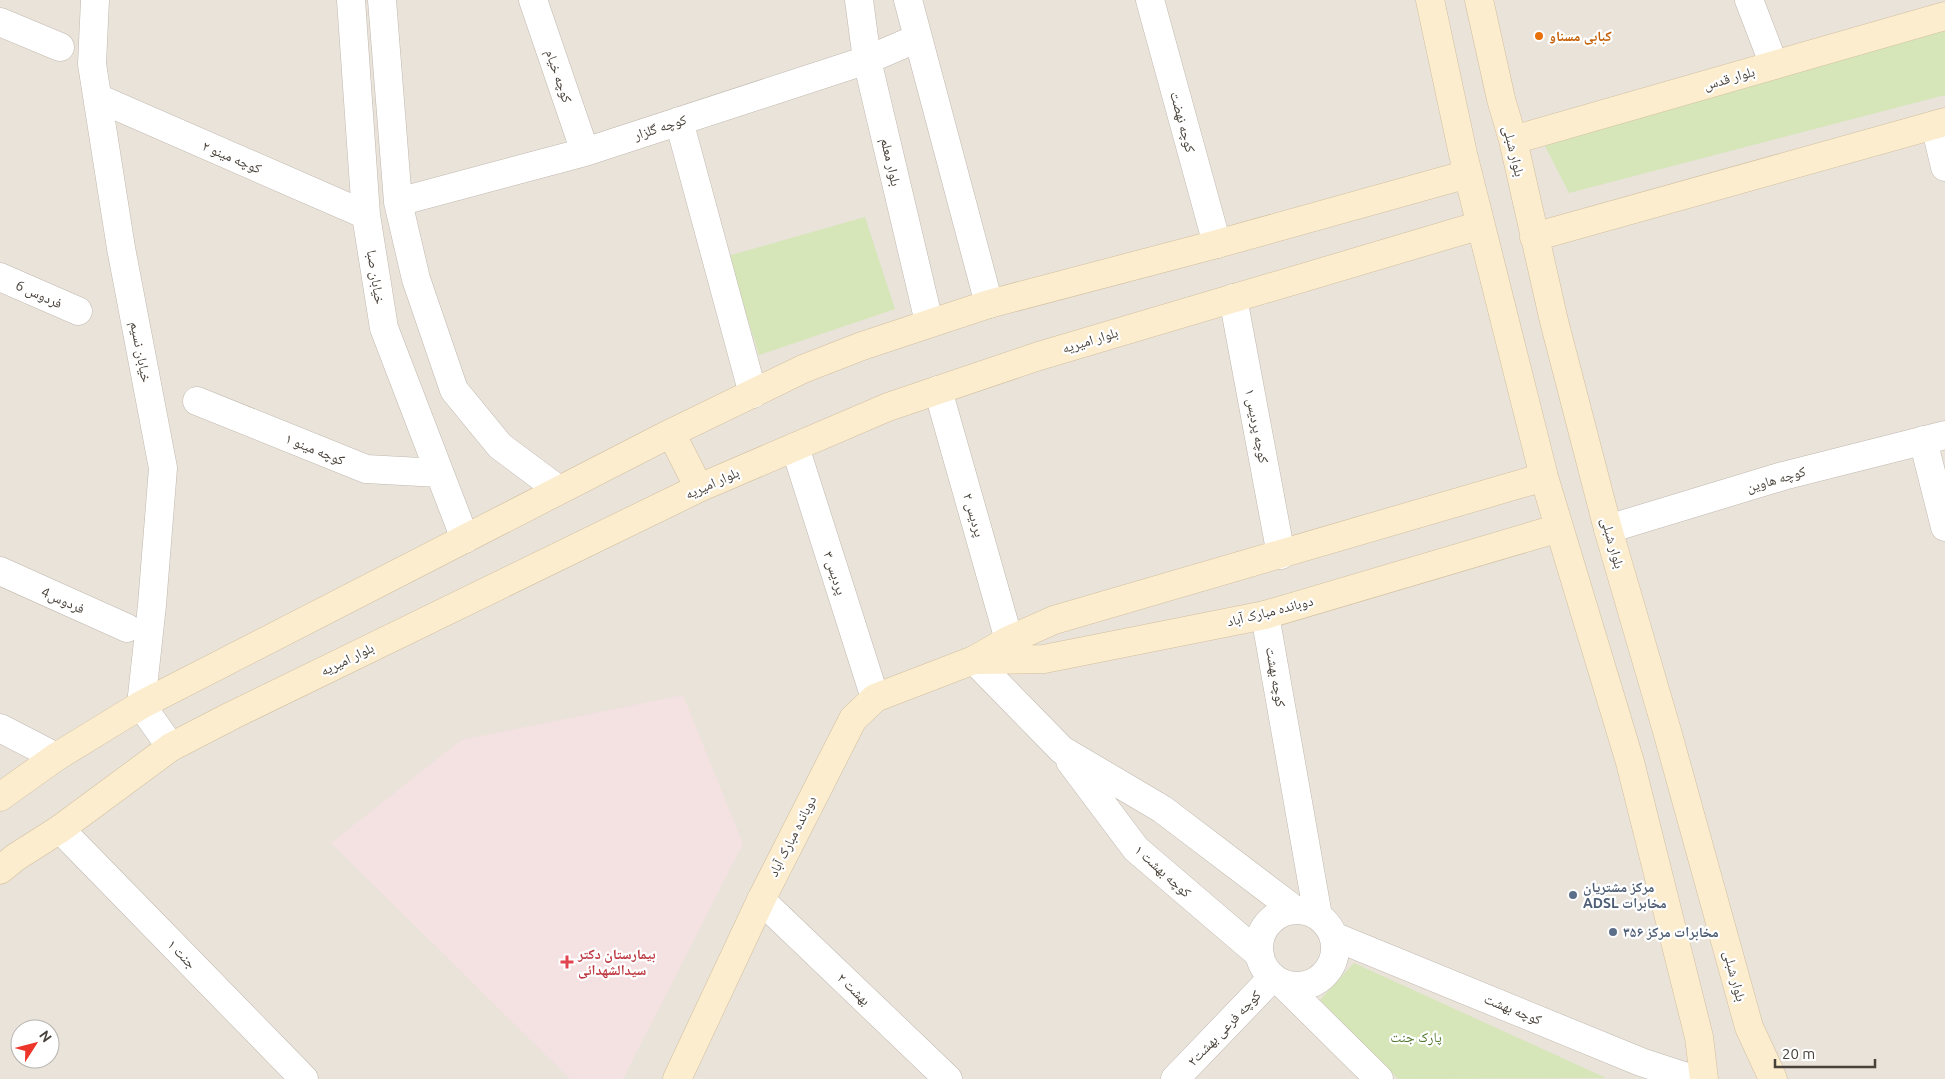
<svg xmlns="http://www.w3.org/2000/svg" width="1945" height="1079" viewBox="0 0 1945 1079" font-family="Ubuntu,'Noto Naskh Arabic',sans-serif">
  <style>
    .residential { fill: #e9e3da; fill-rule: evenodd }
    .medical { fill: #f4e1e1 }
    .green { fill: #d6e6b8 }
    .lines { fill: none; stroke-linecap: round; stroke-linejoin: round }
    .street-casing { stroke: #c0b8af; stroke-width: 29 }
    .secondary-casing { stroke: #d2bf9e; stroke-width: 29 }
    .street { stroke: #fff; stroke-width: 28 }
    .secondary { stroke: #fcedcf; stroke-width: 28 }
    .food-dot { fill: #e8710a; stroke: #fff; stroke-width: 2 }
    .service-dot { fill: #5c6f8a; stroke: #fff; stroke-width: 2 }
    .health-dot { fill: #e0444e; stroke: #fff; stroke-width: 2 }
    .labels { text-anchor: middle; stroke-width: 4.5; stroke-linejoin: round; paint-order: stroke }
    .food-label { font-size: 14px; font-weight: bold; fill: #c56008; stroke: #fff; text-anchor: start }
    .street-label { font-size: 14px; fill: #49423a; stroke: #fff }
    .service-label { font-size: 14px; font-weight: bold; fill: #4e5e75; stroke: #fff; text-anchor: start }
    .health-label { font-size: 14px; font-weight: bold; fill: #be3a42; stroke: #fff; text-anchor: start }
    .park-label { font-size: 14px; fill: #52792f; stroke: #fff }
  </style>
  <rect width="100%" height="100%" fill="#f5f1ec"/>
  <path class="residential" d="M0,0H1945V1079H0ZM20,1029H50V1059H20Z"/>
  <path class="medical" d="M683,695L743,844L623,1079H570L331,843L461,740Z"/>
  <path class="green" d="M1945,23V95L1569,193L1545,146Z
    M865,217L895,309L759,355L728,256Z
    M1354,963L1606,1078L1398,1079L1320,1000Z"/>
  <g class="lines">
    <g class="street-casing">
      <path id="street" d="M95,0L92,64L121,248L163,468L152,605L141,705L171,747
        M351,0L366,215L384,328L465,539
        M382,0L398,202L416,279L454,390L500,446L559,490
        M533,0L585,152
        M859,0L867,60L929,322
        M908,0L989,304
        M1150,0L1217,244
        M1749,0L1774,65
        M0,22L60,47
        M98,98L366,215
        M679,121L753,394
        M1935,125L1945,167
        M398,202L585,152L867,60L918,38
        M0,277L78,311
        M1233,298L1281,555
        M938,390L1009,640
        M197,401L366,469L439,473
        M1923,440L1945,527
        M795,447L875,698
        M1608,529L1783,476L1945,435
        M0,571L127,628
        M1265,615L1318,916
        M974,660L1062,750L1162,809L1295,910
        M0,728L56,757
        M1070,761L1136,849L1260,955
        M60,829L304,1079
        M761,900L948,1079
        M1259 948a38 38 0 1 1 76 0a38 38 0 1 1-76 0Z
        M1333,936L1641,1062L1693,1079
        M1283,984L1379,1079
        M1175,1079L1273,977"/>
    </g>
    <g class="secondary-casing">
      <path id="secondary" d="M1430,0L1463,154L1544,477L1630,762L1699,1037L1704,1079
        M1479,0L1501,99L1513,140L1554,321L1608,529L1667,731L1749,1027L1773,1079
        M1513,140L1945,16
        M1534,237L1945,122
        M671,433L699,488
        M978,660L1044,659L1265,615L1559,528
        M0,797L56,757L141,705L671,433L803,369L862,346L989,304L1217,244L1468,174
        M0,870L16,857L60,829L171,747L233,715L699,488L888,407L1039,356L1481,225
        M677,1079L761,900L853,719L875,698L974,660L1009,640L1054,620L1544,477"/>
    </g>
    <use href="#street" class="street"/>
    <use href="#secondary" class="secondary"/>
  </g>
  <circle class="food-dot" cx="1539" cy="36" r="5"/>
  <g class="service-dot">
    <circle cx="1573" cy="895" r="5"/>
    <circle cx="1613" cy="932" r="5"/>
  </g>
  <path class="health-dot" d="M564.5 954.5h5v5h5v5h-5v5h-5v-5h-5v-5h5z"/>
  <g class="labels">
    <g class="food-label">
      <text x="1549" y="41">کبابی مسناو</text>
    </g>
    <g class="street-label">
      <text transform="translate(559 76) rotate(71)" y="5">کوچه خیام</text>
      <text transform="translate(1729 78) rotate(-16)" y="5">بلوار قدس</text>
      <text transform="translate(1183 122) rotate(75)" y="5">کوچه نهضت</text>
      <text transform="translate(660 127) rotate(-18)" y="5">کوچه گلزار</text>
      <text transform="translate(1514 151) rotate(76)" y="5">بلوار شبلی</text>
      <text transform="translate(232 157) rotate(23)" y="5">کوچه مینو ۲</text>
      <text transform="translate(891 162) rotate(77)" y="5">بلوار معلم</text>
      <text transform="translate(376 277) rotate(81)" y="5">خیابان صبا</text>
      <text transform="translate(39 294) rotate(24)" y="5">فردوس 6</text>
      <text transform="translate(1090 340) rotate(-17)" y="5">بلوار امیریه</text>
      <text transform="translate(141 352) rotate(79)" y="5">خیابان نسیم</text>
      <text transform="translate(1257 426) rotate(79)" y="5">کوچه پردیس ۱</text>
      <text transform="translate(315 449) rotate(22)" y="5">کوچه مینو ۱</text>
      <text transform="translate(1776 479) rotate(-16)" y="5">کوچه هاوین</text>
      <text transform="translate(712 483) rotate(-24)" y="5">بلوار امیریه</text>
      <text transform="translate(974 515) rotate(74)" y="5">پردیس ۲</text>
      <text transform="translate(1613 543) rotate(74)" y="5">بلوار شبلی</text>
      <text transform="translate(835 573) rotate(72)" y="5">پردیس ۳</text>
      <text transform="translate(63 600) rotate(24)" y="5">فردوس4</text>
      <text transform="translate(1270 611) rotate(-14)" y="5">دوبانده مبارک آباد</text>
      <text transform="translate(347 659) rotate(-26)" y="5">بلوار امیریه</text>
      <text transform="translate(1276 677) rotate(80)" y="5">کوچه بهشت</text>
      <text transform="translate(792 836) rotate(-63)" y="5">دوبانده مبارک آباد</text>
      <text transform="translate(1163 871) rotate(42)" y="5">کوچه بهشت ۱</text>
      <text transform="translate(182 954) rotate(46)" y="5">جنت ۱</text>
      <text transform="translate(1735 976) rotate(75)" y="5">بلوار شبلی</text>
      <text transform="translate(854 989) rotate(44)" y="5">بهشت ۲</text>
      <text transform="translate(1513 1009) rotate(22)" y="5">کوچه بهشت</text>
      <text transform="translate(1224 1028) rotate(-46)" y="5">کوچه فرعی بهشت۲</text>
    </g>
    <g class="service-label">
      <text x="1583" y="892">مرکز مشتریان<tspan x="1583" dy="16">ADSL مخابرات</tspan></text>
      <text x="1623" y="937">مخابرات مرکز ۳۵۶</text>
    </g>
    <g class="health-label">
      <text x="578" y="959">بیمارستان دکتر<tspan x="578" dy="16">سیدالشهدائی</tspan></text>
    </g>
    <g class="park-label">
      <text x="1416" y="1042">پارک جنت</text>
    </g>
  </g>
  <g transform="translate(35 1044) rotate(54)"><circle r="24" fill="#ffffff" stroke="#b6b3b0"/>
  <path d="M0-4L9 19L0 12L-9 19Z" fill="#ed352a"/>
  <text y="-8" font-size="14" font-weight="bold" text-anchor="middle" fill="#49423a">N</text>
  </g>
  <path d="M1775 1059v8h100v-8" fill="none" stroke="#49423a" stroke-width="2.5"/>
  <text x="1782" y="1059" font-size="15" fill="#49423a" stroke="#ffffff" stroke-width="4" paint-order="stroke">20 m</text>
</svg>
